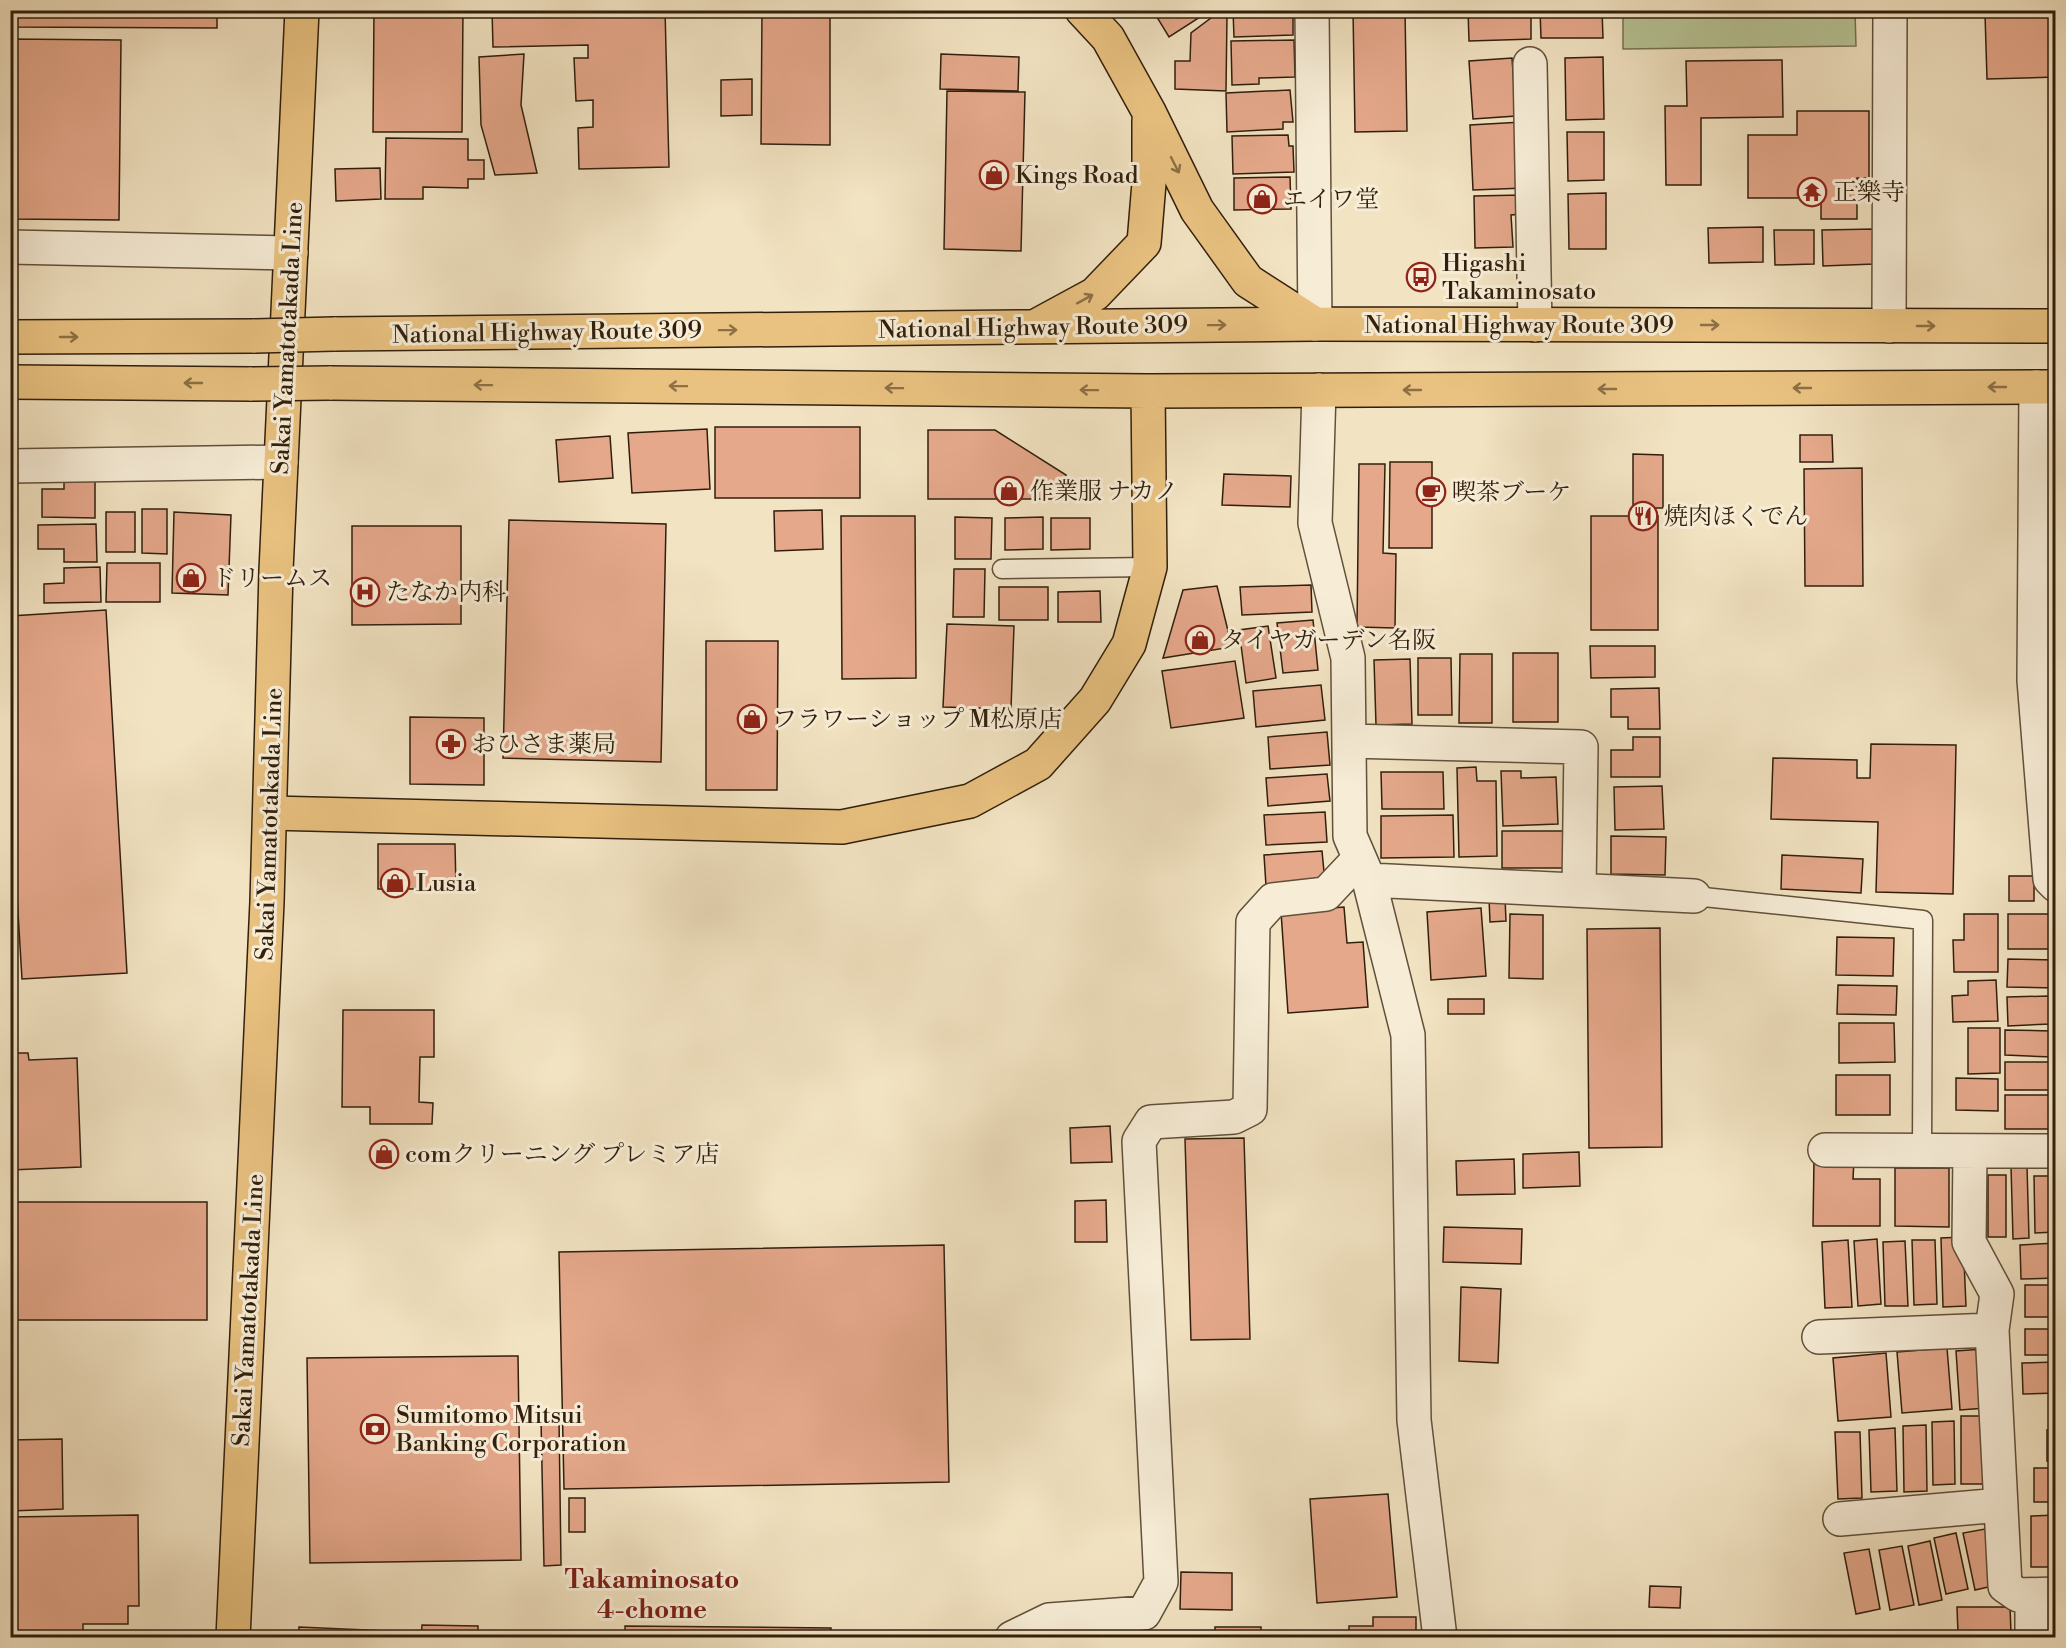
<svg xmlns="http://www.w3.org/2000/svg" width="2066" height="1648" viewBox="0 0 2066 1648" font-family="'Libre Bodoni','Noto Serif JP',serif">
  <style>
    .green { fill: #b7c496; stroke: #747251; stroke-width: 1.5 }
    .building { fill: #e5a88b; stroke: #311f0c; stroke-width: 1.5 }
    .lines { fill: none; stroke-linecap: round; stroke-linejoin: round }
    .lane-casing { stroke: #61503a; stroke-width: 21 }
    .street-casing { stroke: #61503a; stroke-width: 36 }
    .primary-casing { stroke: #311f0c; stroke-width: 36 }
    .highway-casing { stroke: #311f0c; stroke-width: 36 }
    .lane { stroke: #f7edd7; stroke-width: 18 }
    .street { stroke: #f7edd7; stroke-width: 33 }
    .primary { stroke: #e9c281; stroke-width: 33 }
    .highway { stroke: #e9c281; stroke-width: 33 }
    .highway-bridge-casing { stroke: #311f0c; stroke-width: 36; stroke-linecap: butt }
    .highway-bridge { stroke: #e9c281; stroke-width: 33 }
    .oneway { stroke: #8d7046 }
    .labels { text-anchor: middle; stroke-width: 6; stroke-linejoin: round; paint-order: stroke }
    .poi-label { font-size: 24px; fill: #311f0c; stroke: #f7edd7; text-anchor: start }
    .street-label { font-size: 24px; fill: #311f0c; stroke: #f7edd7 }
    .neighbourhood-label { font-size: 26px; font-weight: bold; fill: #7a1f14; stroke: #f7edd7 }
  </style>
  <rect width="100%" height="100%" fill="#f2e3c2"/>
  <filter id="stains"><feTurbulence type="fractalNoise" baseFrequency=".00333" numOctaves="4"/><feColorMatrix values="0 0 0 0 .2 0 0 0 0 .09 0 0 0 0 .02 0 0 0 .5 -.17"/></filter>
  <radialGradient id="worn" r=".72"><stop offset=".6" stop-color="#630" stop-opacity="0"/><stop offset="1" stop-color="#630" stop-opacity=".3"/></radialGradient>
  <path class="green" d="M1623,11H1855L1856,46L1623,49Z"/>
  <path class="building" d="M10,10H217V28L10,27Z
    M374,10H463L462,132H373Z
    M492,10H665L669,167L579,169L578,128L593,127V100L576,101L574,58H588V45L493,47Z
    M762,10H830V145L761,144Z
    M1160,10H1211L1169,37L1155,14Z
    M1233,10H1293V35L1234,37Z
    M1353,10H1405L1407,131L1355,132Z
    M1468,10H1531V39L1469,41Z
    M1540,10H1602L1603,38H1541Z
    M2056,12V77L1987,79L1985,14Z
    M1215,15H1227L1226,91L1175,89V61H1190L1191,33Z
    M10,39L121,40L119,220L10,219Z
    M1294,40L1295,77L1259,78V84L1232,85L1231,41Z
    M524,54L521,105L537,173L495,175L481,125L479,57Z
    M941,54L1019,57L1018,91L940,89Z
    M1603,57L1604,119L1566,120L1565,58Z
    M1512,58L1516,116L1473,119L1469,61Z
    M1782,60L1783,117L1701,118V185H1666L1665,106H1687L1686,61Z
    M752,79V115L721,116V80Z
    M1290,90L1293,122H1283V129L1227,132L1226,93Z
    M947,91L1025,92L1021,251L944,249Z
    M1797,111H1869V178H1857V219H1821V198H1748V135H1797Z
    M1522,122L1525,188L1473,190L1470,125Z
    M1567,132H1604V180L1568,181Z
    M1288,135L1289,146H1293L1294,172L1233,174L1232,136Z
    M386,138L468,139V160H484V179H468V188L423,187V199H385Z
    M380,168L381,199L336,201L335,169Z
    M1290,177L1291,209L1234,210V178Z
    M1606,193V249H1569L1568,194Z
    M1522,195V214L1511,215L1513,247L1475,248L1474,196Z
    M1763,227V262L1709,263L1708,228Z
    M1874,229V264L1823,266L1822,230Z
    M1774,230H1814V264L1775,265Z
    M715,427H860V498H715Z
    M707,429L710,489L632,493L628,433Z
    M928,430H995L1066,475L1067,499H928Z
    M1800,435H1832L1833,462H1800Z
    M610,436L613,478L559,482L556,440Z
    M1633,454L1663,455V508H1633Z
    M1390,462H1432V548H1389Z
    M1359,464H1385L1383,553L1396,554L1395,628L1357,627Z
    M1862,468L1863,586H1805L1804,469Z
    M1224,474L1291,476L1290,507L1222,505Z
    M64,480L95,481V518L42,517V489H64Z
    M142,509H167V554L142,553Z
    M822,510L823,549L775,551L774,511Z
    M106,512H135V552H106Z
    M174,512L231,515L228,595L172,593Z
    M841,516H915L916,678L842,679Z
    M1591,516H1658V630H1591Z
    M955,517L992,518L991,559H955Z
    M1043,517V549L1005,550V518Z
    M1051,518H1090V549L1051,550Z
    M509,520L666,524L661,762L503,758Z
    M96,524L97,562H64V549H38V525Z
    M352,526H461V624L352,625Z
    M107,563H160V602H106Z
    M100,567L101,602L44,603V584L64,583V568Z
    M954,569H985L984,617H953Z
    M1311,585L1312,612L1242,615L1240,587Z
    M1217,586L1232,647L1163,658L1183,590Z
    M999,587H1048V620H999Z
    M1100,591L1101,622H1058V592Z
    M106,610L127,973L22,979L10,779V616Z
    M1313,620L1318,670L1283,673L1277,623Z
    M947,624L1014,626L1011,709L943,707Z
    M1268,626L1276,678L1246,683L1239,630Z
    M706,641H778L777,790H706Z
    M1590,646H1655V677L1591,678Z
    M1513,653H1558V722H1513Z
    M1460,654H1492V723H1459Z
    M1418,658H1451L1452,715H1418Z
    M1410,659L1412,724L1376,725L1374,660Z
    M1235,661L1244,718L1171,728L1162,671Z
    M1321,685L1325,720L1256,727L1253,691Z
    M1659,688L1660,729H1628V717H1611V689Z
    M410,717L484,718V785L410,784Z
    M1327,732L1330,765L1270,769L1268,737Z
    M1633,737H1660V777H1611V750H1633Z
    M1871,744L1956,745L1953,894L1876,892L1878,822L1771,819L1773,758L1857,760V778H1870Z
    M1476,767L1477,781H1496L1497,856L1459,857L1457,768Z
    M1501,771H1521V778L1556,777L1558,824L1503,826Z
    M1381,772H1443L1444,809H1382Z
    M1327,774L1330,801L1268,806L1266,778Z
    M1662,786L1664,829L1615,830L1614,787Z
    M1325,812L1327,842L1266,845L1264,815Z
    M1453,815L1454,857L1381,858V816Z
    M1502,831H1565V868H1502Z
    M1611,836L1666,837L1665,875L1611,874Z
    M378,844H455L456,889H378Z
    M1322,851L1325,882L1266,886L1264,855Z
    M1782,855L1863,859L1861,893L1781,889Z
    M2009,876H2034V901H2009Z
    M1489,898H1505L1506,921L1490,922Z
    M1344,907L1347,943L1363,942L1368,1007L1288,1013L1281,912Z
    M1481,908L1486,976L1431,980L1427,912Z
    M1510,914L1543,915V979L1509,978Z
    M1964,914H1998V972H1954L1953,940H1964Z
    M2008,914H2056V949H2008Z
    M1660,928L1662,1147L1589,1148L1587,929Z
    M1837,937L1894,938L1893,976L1836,975Z
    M2008,959L2056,960V988L2007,987Z
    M1996,980L1998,1021L1953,1022L1952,996L1968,995V981Z
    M1838,985L1897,986L1896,1015L1837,1014Z
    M2049,996L2050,1024L2008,1026L2007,997Z
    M1448,999H1484V1014H1448Z
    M343,1010H434V1057H420L419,1102L433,1103L432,1124H370V1107H342Z
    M1839,1023H1894L1895,1062L1839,1063Z
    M1968,1028H2000V1073L1968,1074Z
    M2005,1030L2052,1031V1057L2005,1055Z
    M10,1053H28L29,1060L77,1058L81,1167L10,1170Z
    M2005,1062H2054V1090H2005Z
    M1836,1075H1890V1115H1836Z
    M1956,1078L1998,1079V1111L1956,1110Z
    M2005,1095H2052V1129H2005Z
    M1110,1126L1112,1162L1071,1163L1070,1128Z
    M1244,1138L1250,1339L1191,1340L1185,1139Z
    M1579,1152L1580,1186L1523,1188V1154Z
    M1514,1159L1515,1194L1457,1195L1456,1161Z
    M1814,1159L1854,1160L1853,1179H1880V1226H1813Z
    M2011,1166H2027L2029,1238L2013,1239Z
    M1895,1168H1949V1227L1895,1226Z
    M1988,1175H2006V1237H1988Z
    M2034,1176H2056V1232L2035,1233Z
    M1106,1200L1107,1242H1075V1201Z
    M11,1202H207V1320H11Z
    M1444,1227L1522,1229L1521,1264L1443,1262Z
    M1963,1237L1966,1306L1943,1307L1941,1238Z
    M1877,1239L1881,1304L1858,1306L1854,1241Z
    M1848,1240L1852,1307L1825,1308L1822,1242Z
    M1912,1240H1935L1937,1304L1914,1305Z
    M1905,1241L1908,1306H1885L1883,1242Z
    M2056,1243V1278L2021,1279L2020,1245Z
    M944,1245L949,1482L564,1489L559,1252Z
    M2025,1285H2056V1317H2025Z
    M1461,1287L1501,1289L1498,1363L1459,1361Z
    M2025,1329H2056V1355H2025Z
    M1947,1348L1952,1409L1902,1413L1897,1352Z
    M1983,1349L1986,1408L1960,1410L1956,1351Z
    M1886,1353L1891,1417L1838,1421L1833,1358Z
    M518,1356L521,1560L310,1563L307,1358Z
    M2056,1362V1393L2023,1394L2022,1363Z
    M1961,1416H1987L1988,1484H1961Z
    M541,1419H559L561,1565L544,1566Z
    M1954,1421L1955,1484L1933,1485L1932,1422Z
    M1926,1425L1927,1491L1904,1492L1903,1426Z
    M1895,1428L1897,1491L1871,1492L1869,1430Z
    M2056,1429V1461H2047V1430Z
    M1835,1432H1860L1862,1498L1838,1499Z
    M62,1439L63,1509L10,1511V1440Z
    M2034,1468H2056V1502H2034Z
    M1388,1494L1397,1597L1317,1603L1310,1499Z
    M569,1498H585V1532H569Z
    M138,1515L139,1606H128V1624H83V1637L10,1638V1517Z
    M2056,1515V1567H2031V1516Z
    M1985,1529L1997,1585L1975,1590L1963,1533Z
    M1956,1533L1968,1589L1946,1594L1934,1538Z
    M1930,1541L1942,1600L1919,1605L1908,1546Z
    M1902,1546L1914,1605L1890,1610L1879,1550Z
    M1869,1549L1880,1609L1856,1614L1844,1553Z
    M1181,1572L1232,1573V1610L1180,1609Z
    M1650,1586L1681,1587L1680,1608L1649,1607Z
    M1957,1607H2010L2011,1633L1958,1634Z
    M1373,1617H1416V1638H1349V1626H1373Z
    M422,1625L478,1626V1638H421Z
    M625,1626L831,1628V1638H625Z
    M299,1627L411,1632V1638H298Z
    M1215,1627H1261V1638H1215Z
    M590,1632H610L611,1638H590Z
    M1268,1632H1303V1638H1268Z
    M1043,1633L1105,1635V1638H1043Z
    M1310,1634H1339V1638H1310Z"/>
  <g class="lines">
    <g class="lane-casing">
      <path id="lane" d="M1002,569L1150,567
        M1694,896L1923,920L1922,1151"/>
    </g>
    <g class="street-casing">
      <path id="street" d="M1312,10L1315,324
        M1530,64L1535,325
        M10,247L291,253
        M1889,326L1890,10
        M2036,387L2034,680L2050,879L2056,885
        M1319,390L1315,523L1348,658L1350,836L1369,880L1408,1035L1414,1420L1440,1638
        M10,466L281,462
        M1349,741L1581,747L1579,890
        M1369,880L1694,896
        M1825,1150L2056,1151
        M1970,1152L1969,1242L1997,1294L1992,1330L2005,1586L2018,1595L2056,1594
        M1819,1337L1992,1330
        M1840,1519L2001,1505
        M2032,1595V1638
        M1012,1638L1049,1620L1144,1613L1161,1582L1139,1141L1151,1122L1234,1117L1250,1109L1253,922L1273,900L1326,894L1359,859"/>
    </g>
    <g class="primary-casing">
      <path id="primary" d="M233,1638L267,902L276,571L302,10"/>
    </g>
    <g class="highway-casing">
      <path id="highway" d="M1082,10L1108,38L1149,112L1197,210L1248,281L1315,324
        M1036,326L1095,294L1144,243L1149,183V120
        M334,334L1315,324L2056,326
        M10,337L255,336
        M10,382L252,384
        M329,383L1148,391L2056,387
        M270,813L842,827L970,801L1038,764L1095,700L1129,644L1150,567L1148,391"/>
    </g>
    <use href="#lane" class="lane"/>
    <use href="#street" class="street"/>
    <use href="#primary" class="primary"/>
    <use href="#highway" class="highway"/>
    <g class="highway-bridge-casing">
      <path id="highway-bridge" d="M255,336L334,334
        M252,384L329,383"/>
    </g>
    <use href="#highway-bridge" class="highway-bridge"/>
  </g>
  <defs><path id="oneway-shaft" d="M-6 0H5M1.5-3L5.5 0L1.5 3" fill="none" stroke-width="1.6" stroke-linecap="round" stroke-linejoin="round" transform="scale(1.5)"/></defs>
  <g class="oneway">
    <use href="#oneway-shaft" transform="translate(1175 165) rotate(63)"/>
    <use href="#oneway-shaft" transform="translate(1085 299) rotate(-29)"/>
    <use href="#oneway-shaft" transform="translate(1217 325) rotate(-1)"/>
    <use href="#oneway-shaft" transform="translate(1710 325)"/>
    <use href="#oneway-shaft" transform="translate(1926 326)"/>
    <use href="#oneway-shaft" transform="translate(728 330) rotate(-1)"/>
    <use href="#oneway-shaft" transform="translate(69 337)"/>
    <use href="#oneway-shaft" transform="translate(193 383) rotate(-180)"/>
    <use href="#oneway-shaft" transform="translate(483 385) rotate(-179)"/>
    <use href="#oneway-shaft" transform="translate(678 386) rotate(-179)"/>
    <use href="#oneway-shaft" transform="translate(1997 387) rotate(180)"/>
    <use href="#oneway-shaft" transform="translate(894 388) rotate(-179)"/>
    <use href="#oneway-shaft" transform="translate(1802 388) rotate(180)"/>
    <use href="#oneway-shaft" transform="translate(1607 389) rotate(180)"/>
    <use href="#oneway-shaft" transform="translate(1089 390) rotate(-179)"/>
    <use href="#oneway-shaft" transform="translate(1412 390) rotate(180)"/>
  </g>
  <defs>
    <g id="shop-ring" transform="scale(1.5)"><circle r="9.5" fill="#f7edd7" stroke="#8f2418" stroke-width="1.5"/><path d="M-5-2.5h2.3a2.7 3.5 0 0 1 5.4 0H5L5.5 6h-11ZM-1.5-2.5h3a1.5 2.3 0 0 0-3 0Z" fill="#8f2418"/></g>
    <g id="temple-ring" transform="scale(1.5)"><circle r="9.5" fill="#f7edd7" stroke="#8f2418" stroke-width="1.5"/><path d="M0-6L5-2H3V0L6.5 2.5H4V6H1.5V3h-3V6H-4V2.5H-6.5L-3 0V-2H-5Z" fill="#8f2418"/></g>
    <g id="bus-ring" transform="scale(1.5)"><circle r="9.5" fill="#f7edd7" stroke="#8f2418" stroke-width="1.5"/><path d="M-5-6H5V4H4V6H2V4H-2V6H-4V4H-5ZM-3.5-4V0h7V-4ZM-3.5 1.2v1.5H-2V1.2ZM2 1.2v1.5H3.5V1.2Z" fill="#8f2418"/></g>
    <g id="cafe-ring" transform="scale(1.5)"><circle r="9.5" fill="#f7edd7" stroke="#8f2418" stroke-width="1.5"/><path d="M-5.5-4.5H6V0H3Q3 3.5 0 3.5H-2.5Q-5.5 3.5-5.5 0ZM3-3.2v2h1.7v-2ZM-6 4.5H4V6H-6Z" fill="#8f2418"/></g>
    <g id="restaurant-ring" transform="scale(1.5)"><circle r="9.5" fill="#f7edd7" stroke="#8f2418" stroke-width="1.5"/><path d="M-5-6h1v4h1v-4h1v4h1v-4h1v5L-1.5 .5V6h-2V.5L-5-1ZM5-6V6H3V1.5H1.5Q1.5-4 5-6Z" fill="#8f2418"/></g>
    <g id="hospital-ring" transform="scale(1.5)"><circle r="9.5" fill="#f7edd7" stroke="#8f2418" stroke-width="1.5"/><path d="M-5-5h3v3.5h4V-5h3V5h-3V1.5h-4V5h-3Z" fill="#8f2418"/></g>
    <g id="pharmacy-ring" transform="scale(1.5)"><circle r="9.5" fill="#f7edd7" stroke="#8f2418" stroke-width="1.5"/><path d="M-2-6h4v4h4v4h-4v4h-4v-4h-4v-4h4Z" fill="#8f2418"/></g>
    <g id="bank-ring" transform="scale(1.5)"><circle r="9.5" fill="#f7edd7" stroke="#8f2418" stroke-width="1.5"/><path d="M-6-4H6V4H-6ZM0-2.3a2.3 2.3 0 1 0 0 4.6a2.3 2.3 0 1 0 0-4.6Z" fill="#8f2418"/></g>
  </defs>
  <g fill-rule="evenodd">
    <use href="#shop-ring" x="994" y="175"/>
    <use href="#temple-ring" x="1812" y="192"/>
    <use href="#shop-ring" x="1262" y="199"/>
    <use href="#bus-ring" x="1421" y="277"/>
    <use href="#shop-ring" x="1009" y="491"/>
    <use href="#cafe-ring" x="1431" y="492"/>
    <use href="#restaurant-ring" x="1643" y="516"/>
    <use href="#shop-ring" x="191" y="578"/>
    <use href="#hospital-ring" x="365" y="592"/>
    <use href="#shop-ring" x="1200" y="640"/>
    <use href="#shop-ring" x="752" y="719"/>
    <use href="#pharmacy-ring" x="451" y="744"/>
    <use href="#shop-ring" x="395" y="883"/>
    <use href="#shop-ring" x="384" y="1154"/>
    <use href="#bank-ring" x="375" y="1429"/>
  </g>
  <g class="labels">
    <g class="poi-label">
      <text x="1015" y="183">Kings Road</text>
      <text x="1833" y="200">正樂寺</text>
      <text x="1283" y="207">エイワ堂</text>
      <text x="1442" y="271">Higashi<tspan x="1442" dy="28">Takaminosato</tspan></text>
      <text x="1030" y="499">作業服 ナカノ</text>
      <text x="1452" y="500">喫茶ブーケ</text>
      <text x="1664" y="524">焼肉ほくでん</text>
      <text x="212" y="586">ドリームス</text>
      <text x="386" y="600">たなか内科</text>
      <text x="1221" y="648">タイヤガーデン名阪</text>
      <text x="773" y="727">フラワーショップ M松原店</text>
      <text x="472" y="752">おひさま薬局</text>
      <text x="416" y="891">Lusia</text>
      <text x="405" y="1162">comクリーニング プレミア店</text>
      <text x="396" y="1423">Sumitomo Mitsui<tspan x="396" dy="28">Banking Corporation</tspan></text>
    </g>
    <g class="street-label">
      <text x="1519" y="333">National Highway Route 309</text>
      <text transform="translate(1033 327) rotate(-1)" y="8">National Highway Route 309</text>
      <text transform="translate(547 332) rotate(-1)" y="8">National Highway Route 309</text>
      <text transform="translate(287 338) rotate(-87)" y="8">Sakai Yamatotakada Line</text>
      <text transform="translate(269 824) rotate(-88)" y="8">Sakai Yamatotakada Line</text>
      <text transform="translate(248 1310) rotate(-87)" y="8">Sakai Yamatotakada Line</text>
    </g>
    <g class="neighbourhood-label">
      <text x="652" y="1588">Takaminosato<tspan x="652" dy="30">4-chome</tspan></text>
    </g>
  </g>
  <rect width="2066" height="1648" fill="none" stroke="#f2e3c2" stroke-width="36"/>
  <rect x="12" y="12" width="2042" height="1624" fill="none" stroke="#311f0c" stroke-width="3"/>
  <rect x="18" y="18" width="2030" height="1612" fill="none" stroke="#311f0c" stroke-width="1.5"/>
  <rect width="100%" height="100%" filter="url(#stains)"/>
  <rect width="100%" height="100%" fill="url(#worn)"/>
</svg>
